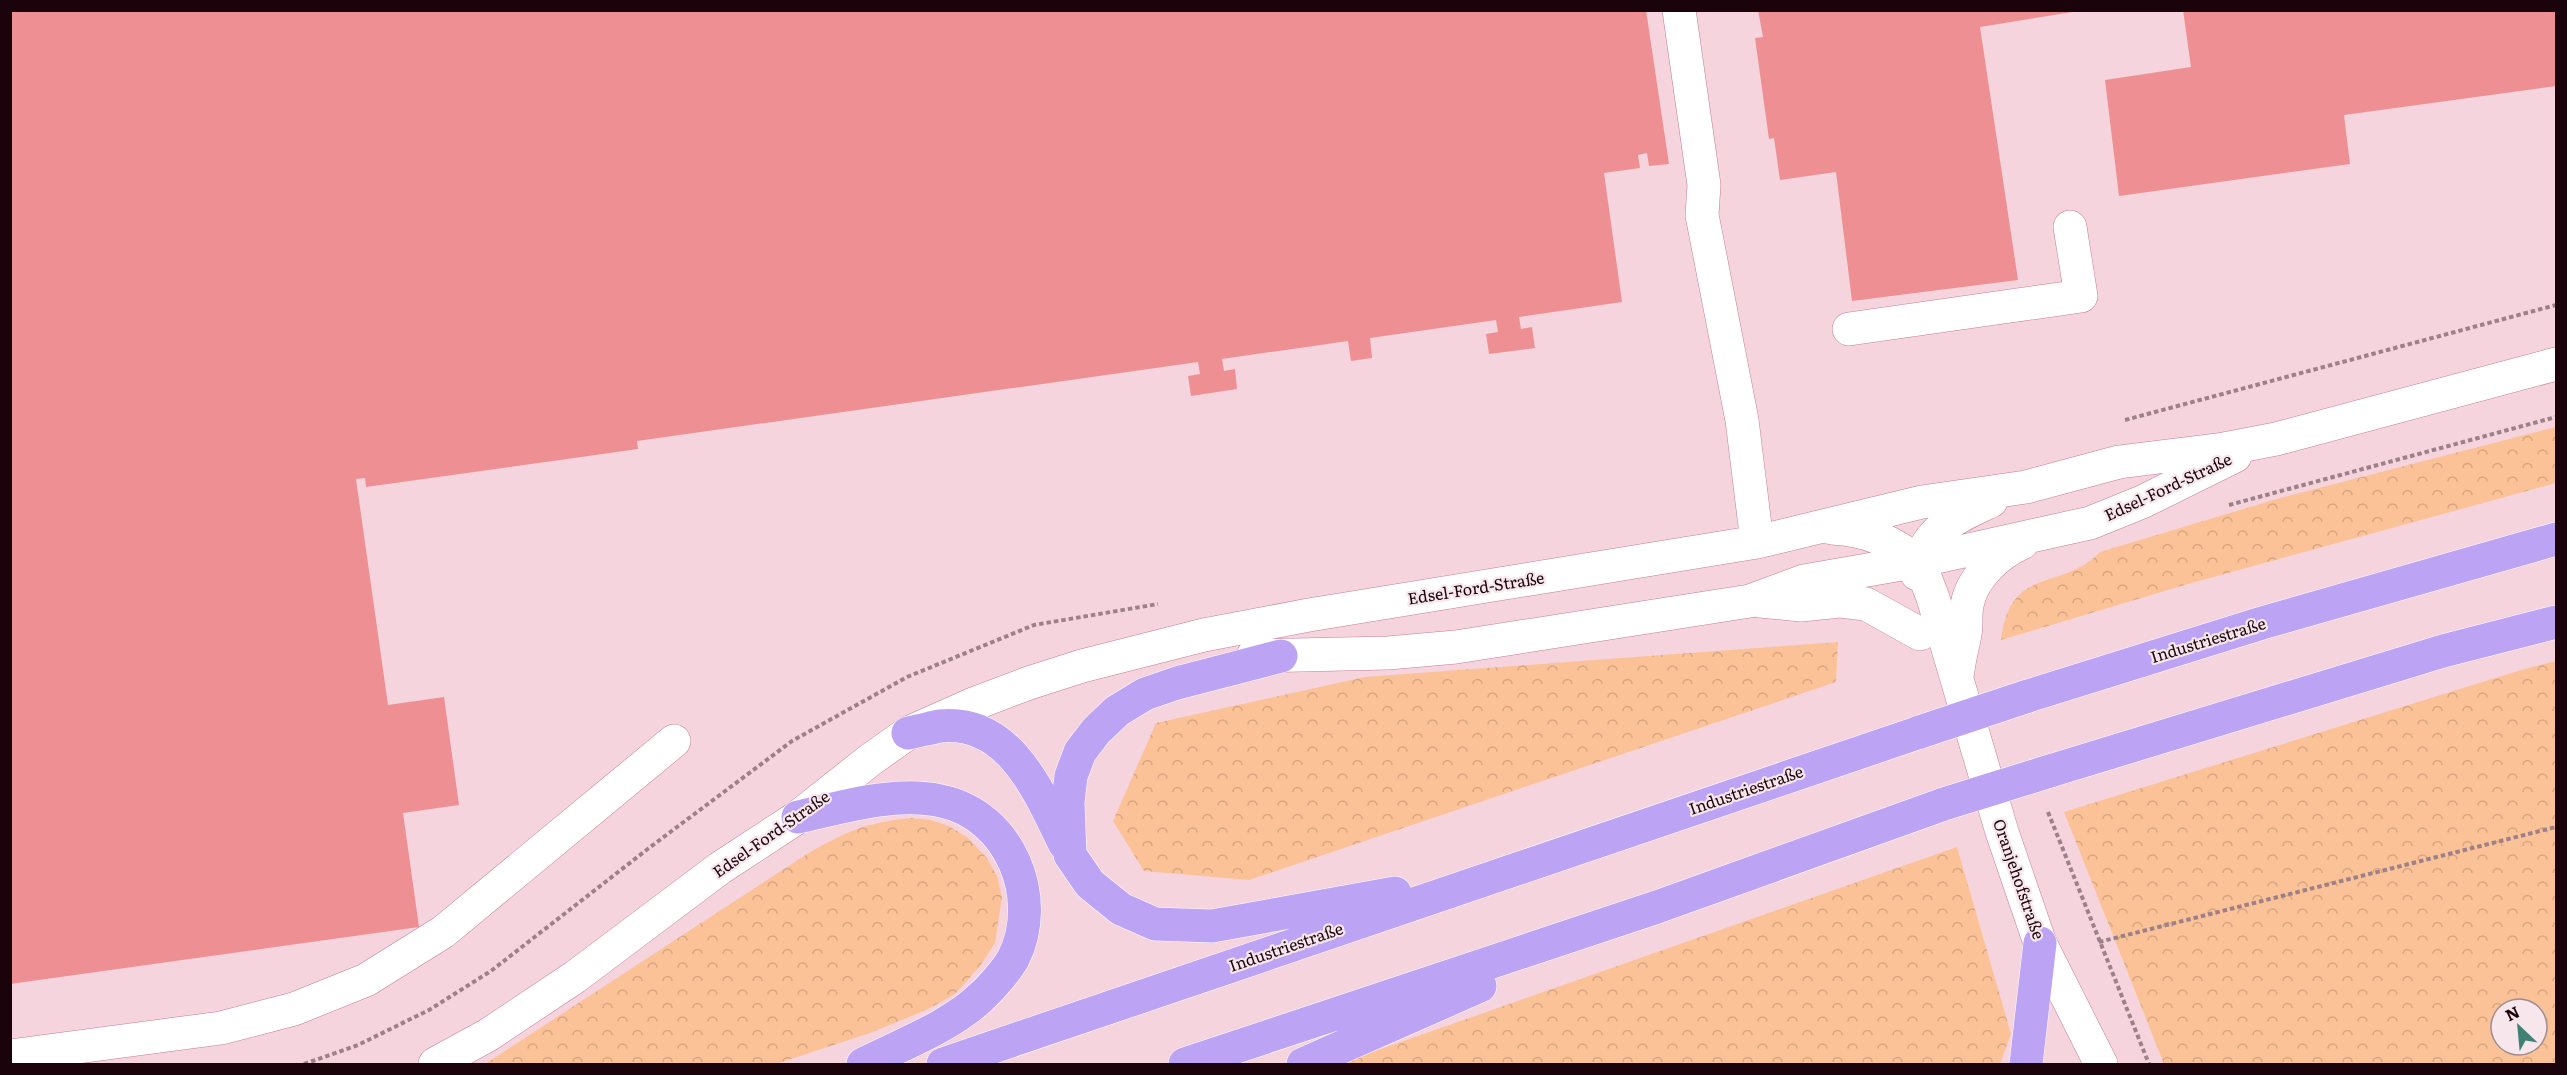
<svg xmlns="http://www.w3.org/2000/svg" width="2567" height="1075" viewBox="0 0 2567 1075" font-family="Literata,serif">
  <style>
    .forest { fill: url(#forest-crowns); fill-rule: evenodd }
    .building { fill: #ee9093 }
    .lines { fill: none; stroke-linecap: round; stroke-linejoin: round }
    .minor-casing { stroke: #c67d96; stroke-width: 34 }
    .highway-casing { stroke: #fff; stroke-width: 34 }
    .path { stroke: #9d8089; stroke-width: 4; stroke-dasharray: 4.5 3; stroke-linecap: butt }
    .minor { stroke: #fff; stroke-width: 33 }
    .highway { stroke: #bca3f4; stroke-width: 33 }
    .highway-bridge-casing { stroke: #fff; stroke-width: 34; stroke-linecap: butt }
    .highway-bridge { stroke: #bca3f4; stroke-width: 33 }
    .labels { text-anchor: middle; stroke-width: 4.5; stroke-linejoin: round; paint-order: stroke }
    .street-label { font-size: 16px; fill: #1a030b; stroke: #f7e6eb }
  </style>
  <defs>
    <pattern id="forest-crowns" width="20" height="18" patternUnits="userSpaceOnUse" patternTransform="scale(1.5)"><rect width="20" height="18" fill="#fcc297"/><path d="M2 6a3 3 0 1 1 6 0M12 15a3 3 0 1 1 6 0" fill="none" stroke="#d7a581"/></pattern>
  </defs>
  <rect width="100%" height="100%" fill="#f5d4de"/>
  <path class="forest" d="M2556,427V483L2188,584L2001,640C2010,564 2062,592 2100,552L2280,498Z
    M1838,642L1836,682L1249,880L1144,871L1113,821L1156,723L1365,677Z
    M2556,661V1064H2164L2064,812L2521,670ZM2501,1009H2537V1045H2501Z
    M911,818L931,820L949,826L968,838L986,857L997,876L1002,897L995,943L980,966L955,994L926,1010L870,1033L776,1064H485L807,854C847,831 865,823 911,818Z
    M1957,847L2011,1034L2000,1064H1338Z"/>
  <path class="building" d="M10,10H1646L1669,164L1649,166L1647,153L1638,155L1640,168L1604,173L1622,302L1519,317L1521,329L1532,327L1535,348L1489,354L1486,334L1498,332L1496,320L1370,338L1372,358L1351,361L1348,341L1222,359L1224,371L1235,369L1237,389L1191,396L1188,376L1200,374L1198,362L637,441L638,449L366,487L365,478L356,479L388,705L444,697L459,805L403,813L419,927L10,984Z
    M1758,10H2085L1980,27L2018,280L1852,301L1836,172L1780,180L1774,138L1769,139L1755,38L1763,37Z
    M2183,10H2556V86L2344,115L2350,164L2119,196L2105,80L2191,67Z"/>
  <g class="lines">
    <g class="minor-casing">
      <path id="minor" d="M1679,10L1704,185L1702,215L1742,420L1757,542
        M1849,329L2081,296L2070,227
        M1832,528C1870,530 1888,541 1919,561
        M1919,561L1933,598L2002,832L2040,943L2101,1064
        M1917,574C1923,530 1955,518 1991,501
        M1760,601L1801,605L1840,601L1866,604L1920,634
        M1253,656L1388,653L1456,647L1750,601L1804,581L1919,561L2090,523L2142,502L2235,456
        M1958,671C1959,658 1963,647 1965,634C1967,625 1965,615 1967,605C1972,578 1997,554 2022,543
        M10,1056L221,1028L294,1009L366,980L443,932L674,741
        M435,1064L488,1035L575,977L720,868L798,817L870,760L908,733L971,705L1029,683L1082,666L1204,635L1309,615L1757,542L1922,502L2026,487L2119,462L2224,449L2276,439L2556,364"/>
    </g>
    <g class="highway-casing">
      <path id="highway" d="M1281,656L1177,683L1145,694L1117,711L1096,731L1080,752L1071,776L1068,802L1070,855L1090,884L1121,909L1155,924L1212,926L1395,893
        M2025,697L2262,623L2556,539
        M908,733C919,731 930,728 940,726C1010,719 1039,792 1064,843
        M2050,771L2443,651L2556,622
        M798,817C843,807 895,791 941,801C1010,815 1044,898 1013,959C1006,971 991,988 981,997C953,1025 899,1046 863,1064
        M943,1064L1920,732
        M1185,1064L1657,907L1944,804
        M1303,1064L1480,986
        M2026,1064L2040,943"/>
    </g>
    <path class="path" d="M2125,420L2556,305
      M2229,505L2556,417
      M2048,812L2149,1064
      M2099,942L2556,827
      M304,1064L358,1045L429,1010L491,971L649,848L792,741L907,677L1034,625L1158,604"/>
    <use href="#minor" class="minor"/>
    <use href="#highway" class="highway"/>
    <g class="highway-bridge-casing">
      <path id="highway-bridge" d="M1920,732L2025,697
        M1944,804L2050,771"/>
    </g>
    <use href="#highway-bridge" class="highway-bridge"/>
  </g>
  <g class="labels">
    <g class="street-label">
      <text transform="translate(2168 487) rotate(-25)" y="6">Edsel-Ford-Straße</text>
      <text transform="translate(1476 588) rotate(-9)" y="6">Edsel-Ford-Straße</text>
      <text transform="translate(2208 640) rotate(-17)" y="6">Industriestraße</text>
      <text transform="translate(1746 790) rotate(-19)" y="6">Industriestraße</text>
      <text transform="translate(771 834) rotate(-35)" y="6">Edsel-Ford-Straße</text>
      <text transform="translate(2019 879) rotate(71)" y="6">Oranjehofstraße</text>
      <text transform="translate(1286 947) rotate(-19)" y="6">Industriestraße</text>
    </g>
  </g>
  <rect width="2567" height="1075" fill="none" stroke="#1a030b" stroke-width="24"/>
  <g transform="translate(2519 1027) rotate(334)"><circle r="28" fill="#f7e6eb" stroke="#9f8b91" stroke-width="1.5"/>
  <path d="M0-4.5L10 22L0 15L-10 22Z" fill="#3f8274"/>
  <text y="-9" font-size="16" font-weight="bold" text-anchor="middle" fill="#1a030b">N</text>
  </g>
</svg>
